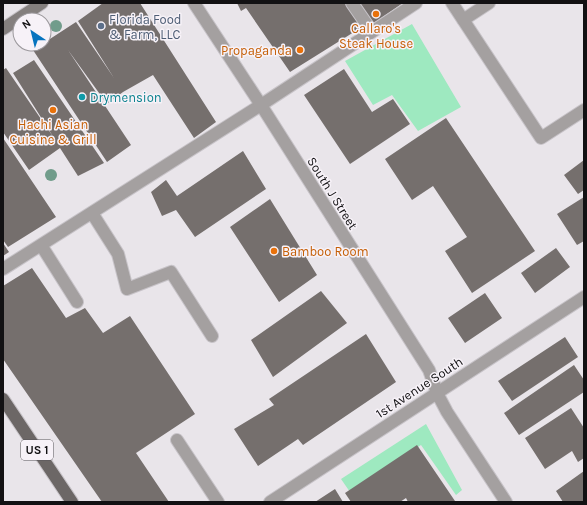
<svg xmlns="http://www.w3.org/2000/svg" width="587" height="505" viewBox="0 0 587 505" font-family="Karla,sans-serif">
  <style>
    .green { fill: #9ee9c0 }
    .building { fill: #756f6d }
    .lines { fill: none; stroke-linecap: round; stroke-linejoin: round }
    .service-casing { stroke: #c7c3c8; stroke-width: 14 }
    .minor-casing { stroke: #c7c3c8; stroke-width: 14 }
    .secondary-casing { stroke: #c7c3c8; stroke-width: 14 }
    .primary-casing { stroke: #c7c3c8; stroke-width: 14 }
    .service { stroke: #a4a0a0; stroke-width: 12 }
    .minor { stroke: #a4a0a0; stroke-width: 12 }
    .secondary { stroke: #847f7e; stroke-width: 12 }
    .primary { stroke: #6c6766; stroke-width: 12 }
    .tree { fill: #719c8b }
    .food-dot { fill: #e8710a; stroke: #f7f2f8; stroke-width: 1.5 }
    .service-dot { fill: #5c6f8a; stroke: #f7f2f8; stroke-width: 1.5 }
    .culture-dot { fill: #0f9aa8; stroke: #f7f2f8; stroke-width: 1.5 }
    .labels { text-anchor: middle; stroke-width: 3; stroke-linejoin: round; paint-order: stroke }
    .shield { fill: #f7f2f8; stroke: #575458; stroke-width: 1 }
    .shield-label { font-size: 12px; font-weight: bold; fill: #121113 }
    .service-label { font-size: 13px; fill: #4e5e75; stroke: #f7f2f8; text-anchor: start }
    .food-label { font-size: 13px; fill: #c56008; stroke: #f7f2f8 }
    .culture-label { font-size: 13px; fill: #0d838f; stroke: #f7f2f8; text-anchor: start }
    .street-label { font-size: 13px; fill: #121113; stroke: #f7f2f8 }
  </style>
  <rect width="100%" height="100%" fill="#e9e5ea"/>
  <path class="green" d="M412,24L461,107L418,131L392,95L373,105L345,61Z
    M426,424L462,490L456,495L421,445L350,492L341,479Z"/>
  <path class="building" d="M103,3H140L216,122L194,138L153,75L123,92L107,104L68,50L131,145L107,162L33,50L76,22L114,78L78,21Z
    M237,3H347L362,27L290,72L246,8L241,11Z
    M357,3H403L371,25Z
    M34,60L104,163L78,176L60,148L29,170L3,132V70L6,68L54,138L13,73Z
    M344,69L372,112L393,99L410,124L350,164L304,95Z
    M446,118L535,251L472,293L445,251L467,237L433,186L412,200L385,159Z
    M3,138L56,217L8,247L3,240Z
    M243,151L266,189L195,237L176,210L162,216L151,192L166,180L177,196Z
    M584,160V190L578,194L564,175Z
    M584,197V241L577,245L557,214Z
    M270,199L317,275L279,302L230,227Z
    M3,243L9,252L3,256Z
    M556,248L570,267L535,293L521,273Z
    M32,268L66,318L85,308L103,333L130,316L195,414L136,453L169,502H102L3,359V286Z
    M321,291L347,323L273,377L251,340Z
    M485,293L502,318L465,343L448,318Z
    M366,334L396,382L303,445L298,439L258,466L234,429L274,405L269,399Z
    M565,337L578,357L512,401L498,381Z
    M574,365L584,380V392L519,435L504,413Z
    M571,408L584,428V458L578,462L572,451L545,469L525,438Z
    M417,445L455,501L408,502L406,498L400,502H351L345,493Z
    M584,471V502H563L556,491Z
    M335,489L343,502H315Z"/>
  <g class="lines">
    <g class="service-casing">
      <path id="service" d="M352,3L372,32
        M452,3L541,138L584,110
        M463,20L489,3
        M92,213L118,254L127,289L171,272L212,336
        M41,245L77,302
        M3,269L261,105L416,3
        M177,440L218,502"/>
    </g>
    <g class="minor-casing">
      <path id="minor" d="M194,3L261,105L429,370L437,393L447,412L506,502
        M270,502L584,297"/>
    </g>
    <g class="secondary-casing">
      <path id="secondary" d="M3,29L42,3"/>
    </g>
    <g class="primary-casing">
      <path id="primary" d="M3,399L72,502"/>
    </g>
    <use href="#service" class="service"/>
    <use href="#minor" class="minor"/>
    <use href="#secondary" class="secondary"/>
    <use href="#primary" class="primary"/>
  </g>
  <g class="tree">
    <circle cx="56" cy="26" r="6"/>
    <circle cx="51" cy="175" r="6"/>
  </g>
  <g class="food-dot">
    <circle cx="376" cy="14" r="4"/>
    <circle cx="300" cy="50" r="4"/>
    <circle cx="53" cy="110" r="4"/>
    <circle cx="274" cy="251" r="4"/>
  </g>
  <circle class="service-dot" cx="101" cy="26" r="4"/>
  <circle class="culture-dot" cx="82" cy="97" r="4"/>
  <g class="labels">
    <rect class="shield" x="21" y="440" width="32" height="20" rx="3"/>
    <g class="shield-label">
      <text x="37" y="454">US 1</text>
    </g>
    <g class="service-label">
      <text x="109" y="24">Florida Food<tspan x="109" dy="15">&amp; Farm, LLC</tspan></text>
    </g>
    <g class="food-label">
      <text x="376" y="33">Callaro's<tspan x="376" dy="15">Steak House</tspan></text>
      <text x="292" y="55" text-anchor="end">Propaganda</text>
      <text x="53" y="129">Hachi Asian<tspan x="53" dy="15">Cuisine &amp; Grill</tspan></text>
      <text x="282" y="256" text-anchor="start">Bamboo Room</text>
    </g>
    <g class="culture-label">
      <text x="90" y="102">Drymension</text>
    </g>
    <g class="street-label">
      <text transform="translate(333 193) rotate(58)" y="5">South J Street</text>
      <text transform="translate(419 387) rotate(-33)" y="5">1st Avenue South</text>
    </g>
  </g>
  <rect width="587" height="505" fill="none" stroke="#121113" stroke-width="8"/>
  <g transform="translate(32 32) rotate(325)"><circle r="19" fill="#f7f2f8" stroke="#9b989c"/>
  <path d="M0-3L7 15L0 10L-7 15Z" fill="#0674bf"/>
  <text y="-6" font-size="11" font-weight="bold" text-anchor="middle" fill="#121113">N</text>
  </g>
</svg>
